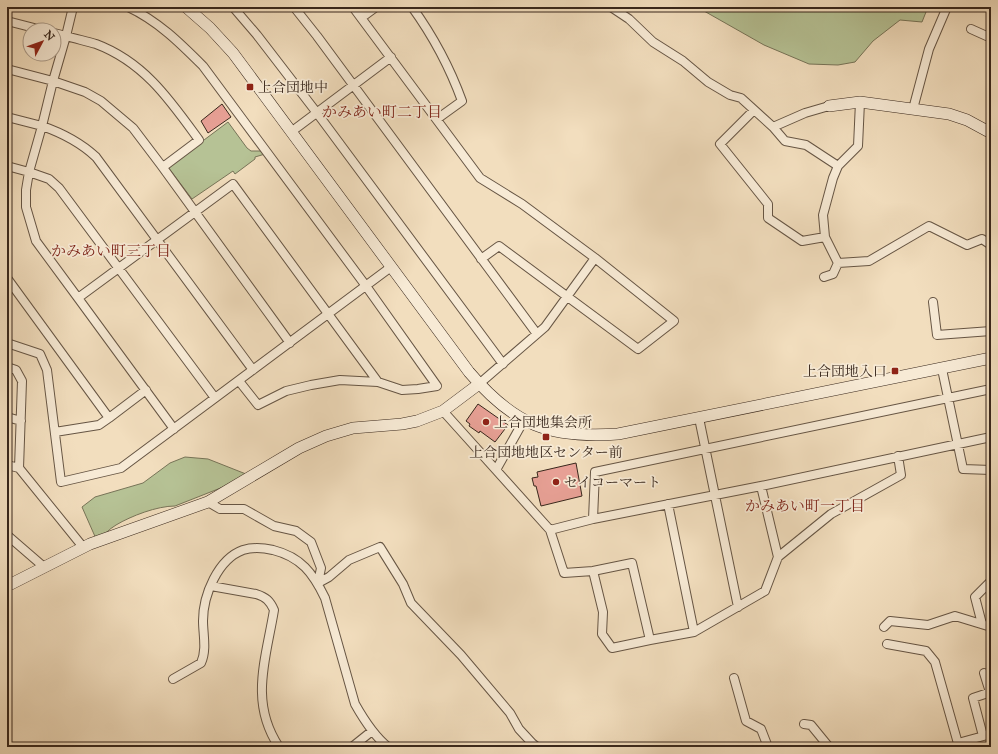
<svg xmlns="http://www.w3.org/2000/svg" width="998" height="754" viewBox="0 0 998 754" font-family="'IM FELL Great Primer','Noto Serif JP',serif">
  <style>
    .green { fill: #b6c295; stroke: #777458 }
    .building { fill: #e7a095; stroke: #38271c }
    .lines { fill: none; stroke-linecap: round; stroke-linejoin: round }
    .street-casing { stroke: #654; stroke-width: 10 }
    .secondary-casing { stroke: #38271c; stroke-width: 12 }
    .street { stroke: #f7ead5; stroke-width: 8 }
    .secondary { stroke: #f7ead5; stroke-width: 11 }
    .poi-dot { fill: #8f2418; stroke: #f7ead5; stroke-width: 1.5 }
    .labels { text-anchor: middle; stroke-width: 3.5; stroke-linejoin: round; paint-order: stroke }
    .poi-label { font-size: 14px; fill: #38271c; stroke: #f7ead5; text-anchor: start }
    .neighbourhood-label { font-size: 15px; fill: #7a1f14; stroke: #f7ead5 }
  </style>
  <rect width="100%" height="100%" fill="#f2debe"/>
  <filter id="stains"><feTurbulence type="fractalNoise" baseFrequency=".005" numOctaves="4"/><feColorMatrix values="0 0 0 0 .2 0 0 0 0 .09 0 0 0 0 .02 0 0 0 .5 -.17"/></filter>
  <radialGradient id="worn" r=".72"><stop offset=".6" stop-color="#630" stop-opacity="0"/><stop offset="1" stop-color="#630" stop-opacity=".3"/></radialGradient>
  <path class="green" d="M697,7H928L922,22L900,20L873,41L855,62L838,65L809,64L764,45Z
    M228,122L247,148L251,151H262L265,154L255,157V159L235,174L233,171L192,199L168,167Z
    M185,457L208,459L251,476L175,506C157,506 131,516 116,525C109,529 103,536 97,541L82,507L95,497L143,483L170,463Z"/>
  <path class="building" d="M222,104L231,117L208,133L201,121Z
    M478,404L508,425L495,442L480,431L479,433L469,426L470,424L466,421Z
    M576,463L582,496L541,506L536,486H534L532,478L538,477L537,472Z"/>
  <g class="lines">
    <g class="street-casing">
      <path id="street" d="M73,7L66,36C76,39 86,41 96,44C144,62 170,100 199,140L163,167
        M128,7C158,21 180,43 203,66L366,286L437,386L418,389L402,390L378,382L233,184L78,298L174,429
        M233,7L257,35L317,113L503,364
        M294,7L317,36L537,334
        M353,7L480,178L522,204L595,258L674,321L638,349L499,246L481,259
        M412,7C433,36 450,68 462,101L437,119
        M611,7L629,19L653,42L683,61L708,82L730,95L741,98L773,127L805,113L829,106
        M361,18L376,7
        M7,21L42,30
        M971,29L991,38
        M7,69L53,81L66,36L54,33
        M913,109L929,49L947,7
        M754,110L720,144L768,204V218L802,241L825,237L823,215L833,178L838,166L858,146L860,102
        M7,117L42,126L29,172L7,166
        M773,127L785,141L806,145L838,166
        M291,132L391,57
        M838,263L869,261L929,226L967,245L982,239L991,245
        M824,277L833,274L838,263L825,237
        M7,278L109,418L146,390
        M78,298L36,241L26,207V190L29,172L49,179L59,188L215,398
        M933,302L937,335L991,331
        M7,343L40,354L47,370L61,482L121,468L391,267
        M7,367L16,370L22,381L19,468L7,465
        M942,369L963,469L991,470
        M253,370L96,157C80,142 62,133 42,126L53,81L85,92L101,101L133,128L161,165L290,343
        M239,381L258,405L286,391L311,385L340,380L378,382
        M479,384L545,327L595,258
        M443,411L550,530L593,519L761,486L991,437
        M7,417L21,421
        M699,418L738,607
        M55,432L99,425L109,418
        M19,468L83,547
        M496,470L524,420
        M761,486L778,557
        M208,502L220,509H244L274,526L296,531L311,542L321,568L318,583
        M668,504L694,632
        M593,519L595,472L991,389
        M550,530L564,573L593,571L632,563L650,640L694,632L765,591L778,557L831,514L901,475L898,456
        M7,535L44,567
        M593,571L603,612L602,634L612,648L650,640
        M318,583L329,577L349,560L380,547L403,584L411,603L461,655L510,713L519,729L532,743L537,747
        M211,586L256,594C266,597 270,601 274,610C266,659 249,702 279,747
        M982,624L975,597L991,581
        M884,627L890,621L928,625L955,616L991,627
        M887,644L926,651L935,662L959,747
        M984,673L990,692
        M734,678L746,721L761,729L768,747
        M173,679L201,663C207,650 203,634 203,621C203,595 218,559 243,550C253,547 264,548 273,550C301,557 313,573 325,598L355,704C364,720 374,736 388,747
        M804,724L811,725L829,747
        M983,736L973,698L991,692
        M958,743L991,734
        M352,747L372,731"/>
    </g>
    <g class="secondary-casing">
      <path id="secondary" d="M186,7L210,28L233,53L469,372C514,425 549,439 618,434L991,358
        M829,106L860,102L949,114L967,120L991,133
        M7,586L90,544L208,502L299,448L326,436L353,428L402,424L417,421L443,411L479,384"/>
    </g>
    <use href="#street" class="street"/>
    <use href="#secondary" class="secondary"/>
  </g>
  <g class="poi-dot">
    <rect x="246" y="83" width="8" height="8" rx="2"/>
    <rect x="891" y="367" width="8" height="8" rx="2"/>
    <circle cx="486" cy="422" r="4"/>
    <rect x="542" y="433" width="8" height="8" rx="2"/>
    <circle cx="556" cy="482" r="4"/>
  </g>
  <g class="labels">
    <g class="poi-label">
      <text x="258" y="92">上合団地中</text>
      <text x="887" y="376" text-anchor="end">上合団地入口</text>
      <text x="494" y="427">上合団地集会所</text>
      <text x="546" y="457" text-anchor="middle">上合団地地区センター前</text>
      <text x="564" y="487">セイコーマート</text>
    </g>
    <g class="neighbourhood-label">
      <text x="382" y="117">かみあい町二丁目</text>
      <text x="111" y="256">かみあい町三丁目</text>
      <text x="805" y="511">かみあい町一丁目</text>
    </g>
  </g>
  <rect width="998" height="754" fill="none" stroke="#f2debe" stroke-width="24"/>
  <rect x="8" y="8" width="982" height="738" fill="none" stroke="#38271c" stroke-width="2"/>
  <rect x="12" y="12" width="974" height="730" fill="none" stroke="#38271c"/>
  <g transform="translate(42 42) rotate(49)"><circle r="19" fill="#f7ead5" stroke="#ab9c8b"/>
  <path d="M0-3L7 15L0 10L-7 15Z" fill="#8f2418"/>
  <text y="-6" font-size="11" font-weight="bold" text-anchor="middle" fill="#38271c">N</text>
  </g>
  <rect width="100%" height="100%" filter="url(#stains)"/>
  <rect width="100%" height="100%" fill="url(#worn)"/>
</svg>
